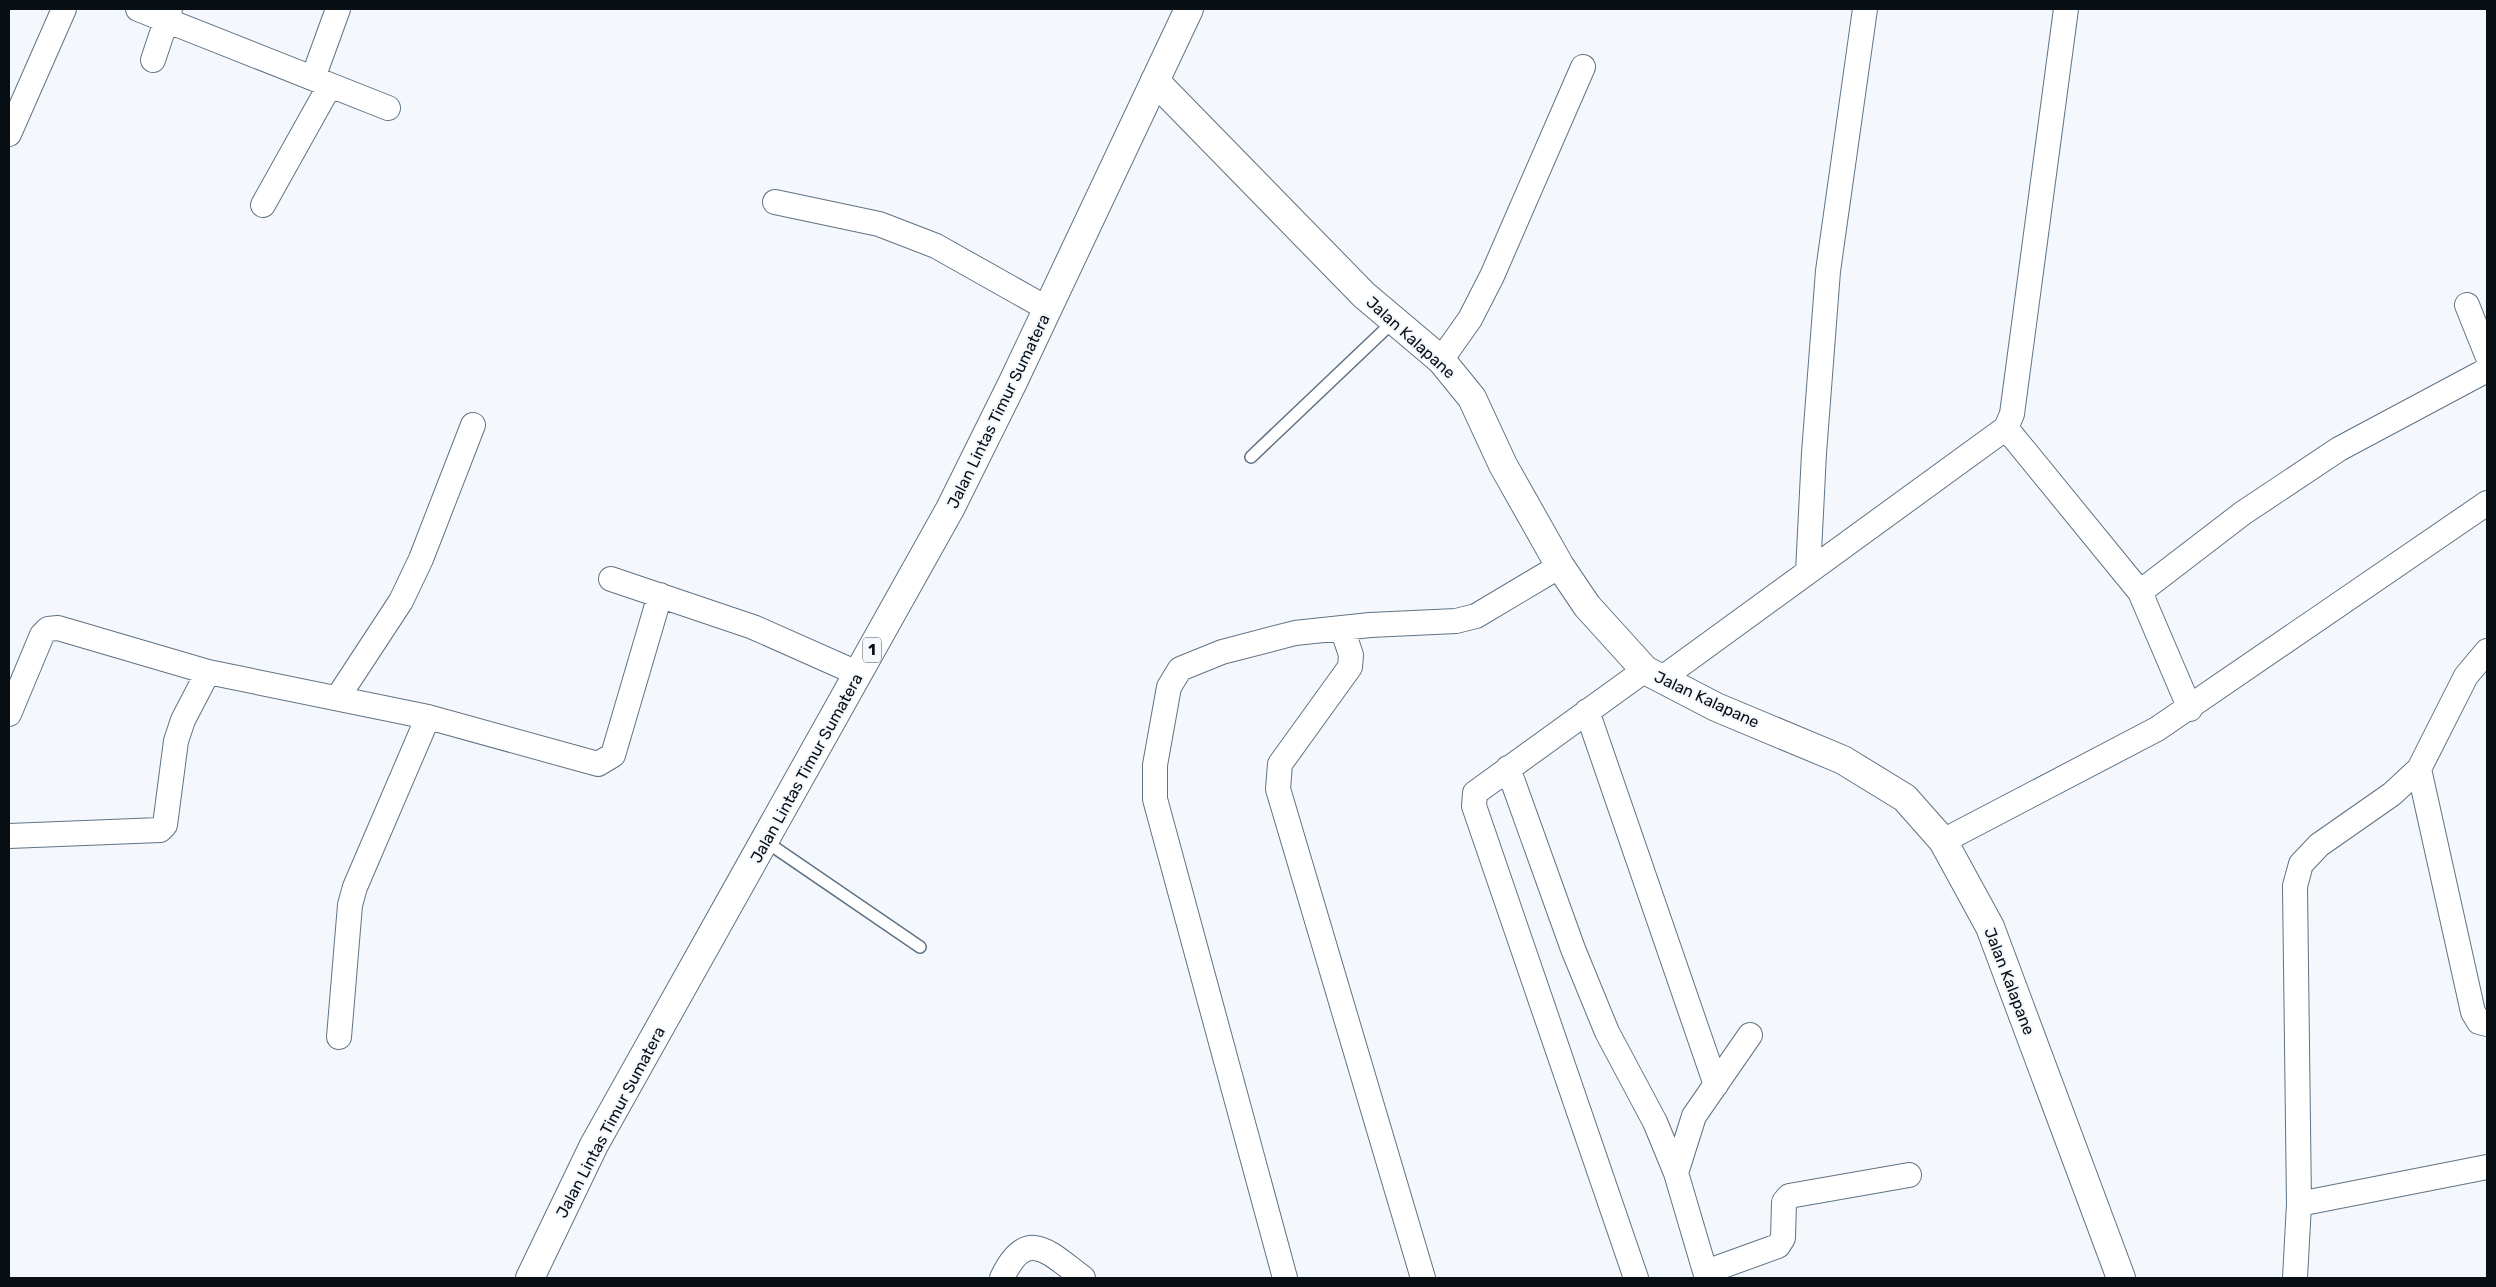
<svg xmlns="http://www.w3.org/2000/svg" width="2496" height="1287" viewBox="0 0 2496 1287" font-family="Rubik,sans-serif">
  <style>
    .lines { fill: none; stroke-linecap: round; stroke-linejoin: round }
    .lane-casing { stroke: #5f7385; stroke-width: 14 }
    .street-casing { stroke: #5f7385; stroke-width: 26 }
    .secondary-casing { stroke: #5f7385; stroke-width: 30 }
    .highway-casing { stroke: #5f7385; stroke-width: 30 }
    .lane { stroke: #fff; stroke-width: 11 }
    .street { stroke: #fff; stroke-width: 24 }
    .secondary { stroke: #fff; stroke-width: 28 }
    .highway { stroke: #fff; stroke-width: 28 }
    .labels { text-anchor: middle; stroke-width: 4; stroke-linejoin: round; paint-order: stroke }
    .shield { fill: #f4f8fd; stroke: #4e555b; stroke-width: 1 }
    .shield-label { font-size: 15px; font-weight: bold; fill: #070f15 }
    .street-label { font-size: 16px; fill: #070f15; stroke: #f4f8fd }
  </style>
  <rect width="100%" height="100%" fill="#f4f8fd"/>
  <g class="lines">
    <g class="lane-casing">
      <path id="lane" d="M1251,457L1395,320
        M765,841L920,947"/>
    </g>
    <g class="street-casing">
      <path id="street" d="M138,9L388,108
        M153,60L170,9
        M313,78L338,9
        M9,134L64,9
        M775,202L879,224L936,246L1048,309
        M263,205L330,85
        M2467,305L2487,355
        M1441,360L1470,319L1492,276L1583,67
        M2006,428L2140,592
        M1808,572L1814,453L1828,271L1865,9
        M611,579L753,627L859,674
        M1342,628L1351,655L1350,667L1280,764L1278,789L1423,1278
        M1661,679L2006,428L2012,414L2066,9
        M338,697L401,601L421,559L473,425
        M2190,709L2140,592L2243,513L2339,449L2487,370
        M1587,711L1716,1085
        M9,714L42,635L48,629L58,628L208,672L428,717L598,764L613,755L660,595
        M1508,768L1573,949L1607,1032L1655,1122L1676,1173L1707,1278
        M2419,769L2473,1012L2479,1022L2487,1024
        M9,836L160,830L165,825L176,741L183,720L208,672
        M1943,841L2157,729L2487,503
        M339,1037L350,905L355,887L428,717
        M1676,1173L1694,1116L1750,1035
        M2299,1204L2487,1167
        M1706,1272L1778,1246L1783,1238L1784,1202L1789,1196L1909,1175
        M1002,1278C1027,1225 1049,1253 1083,1278
        M1285,1278L1155,799V765L1169,687L1180,669L1222,652L1295,633L1370,625L1456,621L1476,616L1560,566
        M1636,1278L1474,806L1475,793L1645,670
        M2295,1278L2299,1204L2295,886L2301,864L2319,845L2392,794L2419,769L2466,676L2487,651"/>
    </g>
    <g class="secondary-casing">
      <path id="secondary" d="M1155,81L1364,295L1441,360L1472,398L1503,465L1560,566L1587,606L1645,670L1716,707L1843,760L1905,798L1943,841L1990,927L2121,1278"/>
    </g>
    <g class="highway-casing">
      <path id="highway" d="M530,1278L594,1145L950,509L1013,382L1189,9"/>
    </g>
    <use href="#lane" class="lane"/>
    <use href="#street" class="street"/>
    <use href="#secondary" class="secondary"/>
    <use href="#highway" class="highway"/>
  </g>
  <g class="labels">
    <rect class="shield" x="863" y="637.5" width="18" height="25" rx="4"/>
    <g class="shield-label">
      <text x="872" y="655">1</text>
    </g>
    <g class="street-label">
      <text transform="translate(1411 337) rotate(42)" y="6">Jalan Kalapane</text>
      <text transform="translate(998 411) rotate(-64)" y="6">Jalan Lintas Timur Sumatera</text>
      <text transform="translate(1707 699) rotate(25)" y="6">Jalan Kalapane</text>
      <text transform="translate(806 768) rotate(-61)" y="6">Jalan Lintas Timur Sumatera</text>
      <text transform="translate(2010 981) rotate(69)" y="6">Jalan Kalapane</text>
      <text transform="translate(610 1122) rotate(-62)" y="6">Jalan Lintas Timur Sumatera</text>
    </g>
  </g>
  <rect width="2496" height="1287" fill="none" stroke="#070f15" stroke-width="20"/>
</svg>
